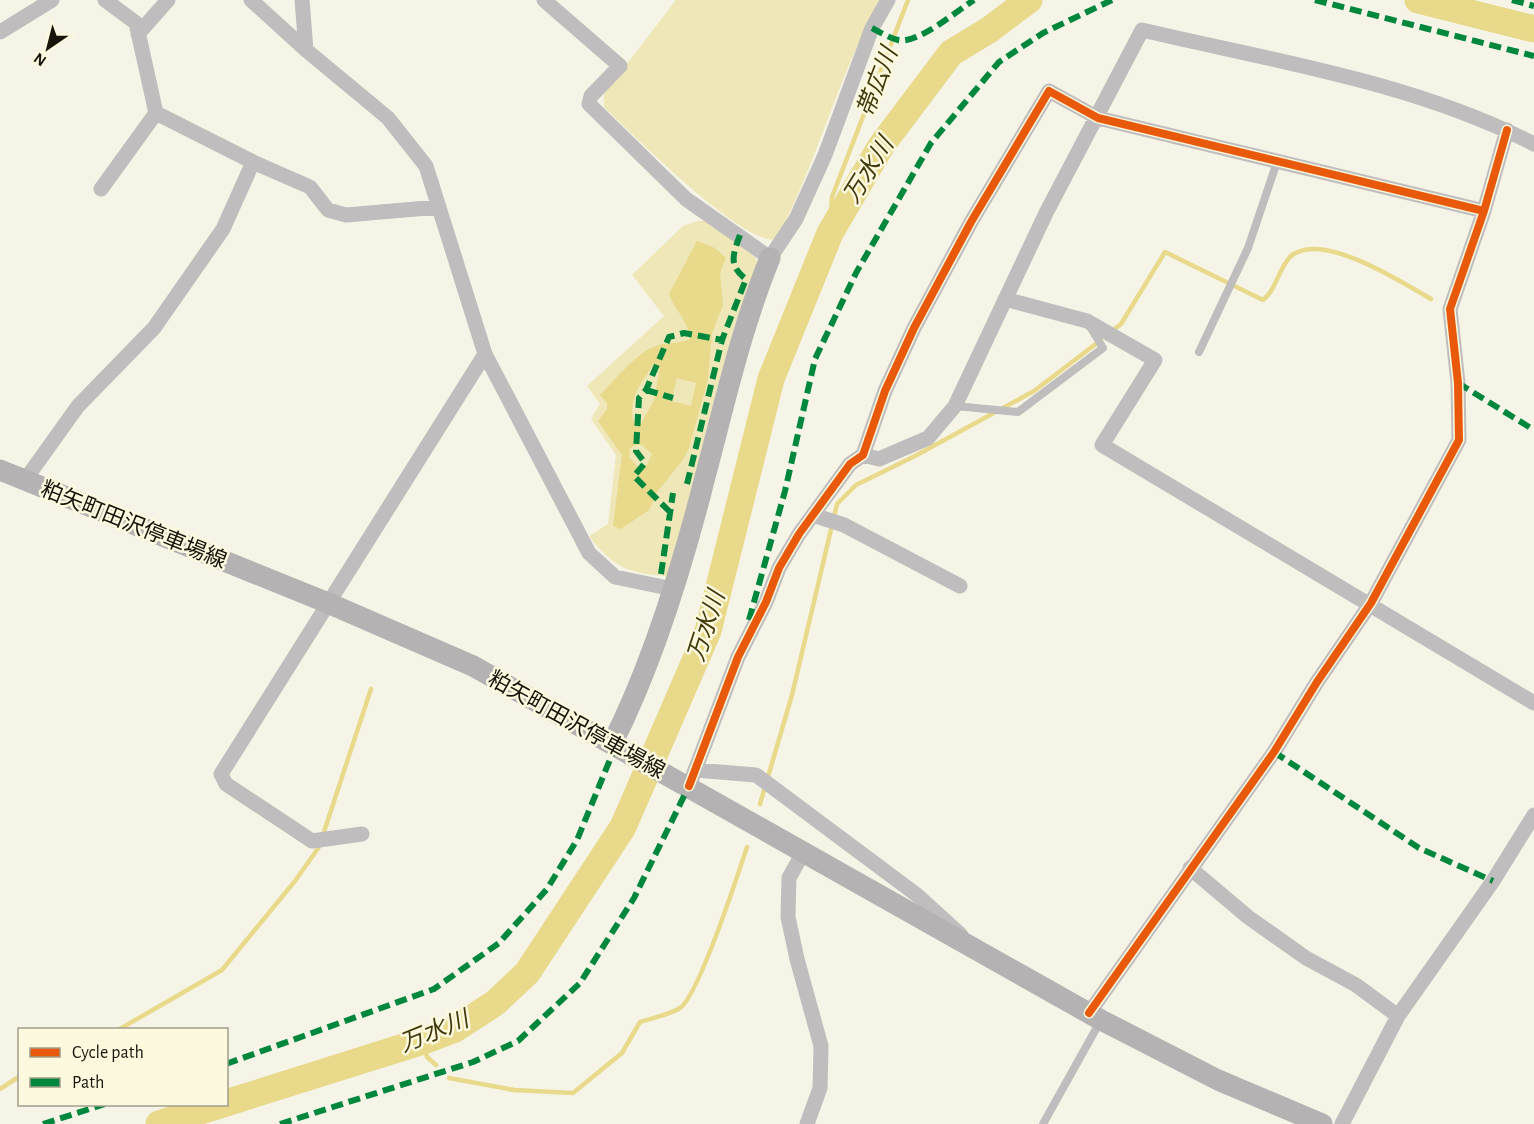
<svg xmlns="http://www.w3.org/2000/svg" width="1534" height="1124" viewBox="0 0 1534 1124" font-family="'Alegreya Sans','Noto Sans JP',sans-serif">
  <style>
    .green { fill: #efe7b8 }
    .water { fill: #e8d98b; fill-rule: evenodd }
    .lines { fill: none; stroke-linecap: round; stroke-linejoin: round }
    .stream { stroke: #e8d98b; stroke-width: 4.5 }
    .river { stroke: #e8d98b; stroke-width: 27 }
    .lane { stroke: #bfbdbe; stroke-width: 8 }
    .street { stroke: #bfbdbe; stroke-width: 15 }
    .secondary { stroke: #b4b2b3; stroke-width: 21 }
    .quiet { stroke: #00873e; stroke-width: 6; stroke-dasharray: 12 6; stroke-linecap: butt }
    .cycleway-casing { stroke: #fdf9df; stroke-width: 11 }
    .cycleway { stroke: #e8590c; stroke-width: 8 }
    .labels { text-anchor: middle; stroke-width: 5; stroke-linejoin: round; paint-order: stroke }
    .street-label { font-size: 22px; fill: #16140b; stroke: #fdf9df }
    .water-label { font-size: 24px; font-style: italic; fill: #423a0c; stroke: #fdf9df }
  </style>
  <rect width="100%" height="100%" fill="#f6f4e6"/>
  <path class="green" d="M676,0H880C838,76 817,162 777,239C747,249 629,131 604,107V94Z
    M698,221H706C718,229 756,251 758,264C759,276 741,306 737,319C711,404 693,491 667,576C630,574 612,567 589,536L608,524L616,455L591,419L600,404L587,386L664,316L632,275L683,226Z"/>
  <path class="water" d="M697,241L715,248L726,258L720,273L723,305L712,333L708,379L689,448L682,461L657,492L649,510L621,529L613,526L622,455L598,421L607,409V403L600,395C613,382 637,353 653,347C666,341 678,345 690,339C689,322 675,310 669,294ZM653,365L660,366L654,400L641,424L635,426C626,401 640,385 653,365ZM677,378L696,383L691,406L671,401ZM635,445H642L652,454L647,465L638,467L629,457L630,448Z"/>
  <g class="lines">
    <path class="stream" d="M830,233L832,197L908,0
      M1112,331L1121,324L1165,252L1263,300C1276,290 1278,270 1290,257C1320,229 1403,283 1431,299
      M760,804L792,695L837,504L856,485L915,456L1034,391L1101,340
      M118,1030L222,970L295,881L319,847L371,689
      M423,1041L427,1057L436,1065
      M449,1078L514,1090L573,1093L622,1053L640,1022C652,1018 669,1015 680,1008C699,995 738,874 747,847
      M0,1089L20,1076"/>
    <path class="river" d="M1418,0L1534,29
      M226,1103L423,1041L455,1029L495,1003L527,973L623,827L708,631L771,379L830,233L881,146L951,53L989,30L1029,0
      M159,1124L223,1104"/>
    <path class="lane" d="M1199,352L1248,248L1277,162
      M955,406L1018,412L1103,348L1089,325
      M1043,1124L1101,1020"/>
    <path class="street" d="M105,0L136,23L156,113L253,162L310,187L328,210L346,215L439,207
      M251,0L306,50L388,118L426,166L485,354L589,553L615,577L673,589
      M302,0L306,50
      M544,0L620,66L591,96L589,104L686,199L770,258L796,219L825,155L872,28L888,0
      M0,32L52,0
      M138,34L168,0
      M101,189L156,113
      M1005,299L1087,321L1155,360L1102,445L1534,703
      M863,455L879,459L928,438L955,406L1046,213L1142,30C1273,61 1413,82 1534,144
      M25,480L78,406L154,328L223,229L253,162
      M813,515L844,525L960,586
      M695,770L756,775L917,895L961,935
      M689,786L738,657L766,602L779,568L799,534L850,464L863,455L885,391L914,328L971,222L1049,91L1098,118L1484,211
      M362,834L312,841L226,784L221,774L485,354
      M804,851L789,878L788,917L797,959L821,1046L820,1088L807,1124
      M1190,868L1248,917L1306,958L1356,985L1398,1016
      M1089,1013L1274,752L1317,682L1371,603L1459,440L1458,383L1450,309L1484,211L1507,130
      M1342,1124L1398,1016L1493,881L1534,815"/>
    <path class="secondary" d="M0,470L328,603L473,666L1101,1020L1218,1080L1322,1124
      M612,744C653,663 683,564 705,477C725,402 741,329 770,258"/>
    <path class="quiet" d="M1315,0L1534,56
      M1512,0L1534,6
      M872,28C880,32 889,38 898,40C917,45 958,10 974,0
      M1458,383L1534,430
      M646,390L673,398
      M687,484L722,340L746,279C728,266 733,254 740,235
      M670,512L634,476L645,463L636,451L639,398L646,390L669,337L684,333L722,340
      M661,574L673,493
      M749,620L785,491L815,359L856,273L931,143L999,62L1043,33L1112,0
      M1274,752L1419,848L1493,881
      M226,1064L434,989L499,943L547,889L577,840L616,745
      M43,1124L105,1104
      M280,1124L473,1062L518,1041L580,983L634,898L689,786"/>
    <g class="cycleway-casing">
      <path id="cycleway" d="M689,786L738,657L766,602L779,568L799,534L850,464L863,455L885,391L914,328L971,222L1049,91L1098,118L1484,211
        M1089,1013L1274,752L1317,682L1371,603L1459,440L1458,383L1450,309L1484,211L1507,130"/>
    </g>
    <use href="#cycleway" class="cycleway"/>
  </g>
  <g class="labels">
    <g class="street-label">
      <text transform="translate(134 524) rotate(22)" y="8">粕矢町田沢停車場線</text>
      <text transform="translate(577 724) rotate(29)" y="8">粕矢町田沢停車場線</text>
    </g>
    <g class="water-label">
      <text transform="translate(877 82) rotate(-69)" y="8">帯広川</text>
      <text transform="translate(868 170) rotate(-58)" y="8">万水川</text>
      <text transform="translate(706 626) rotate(-72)" y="8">万水川</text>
      <text transform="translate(434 1031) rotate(-22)" y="8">万水川</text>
    </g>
  </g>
  <rect x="18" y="1028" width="210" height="78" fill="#fdf9df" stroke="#a19d8a" stroke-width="1.5"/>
  <rect x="30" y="1048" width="30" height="9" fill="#e8590c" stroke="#a19d8a" stroke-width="1.5"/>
  <text x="72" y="1058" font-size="18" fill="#16140b">Cycle path</text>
  <rect x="30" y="1078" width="30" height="9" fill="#00873e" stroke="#a19d8a" stroke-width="1.5"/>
  <text x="72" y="1088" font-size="18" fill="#16140b">Path</text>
  <g transform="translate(48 48) rotate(215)" stroke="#fdf9df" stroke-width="4.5" paint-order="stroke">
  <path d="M0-4.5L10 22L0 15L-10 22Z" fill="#16140b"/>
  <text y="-9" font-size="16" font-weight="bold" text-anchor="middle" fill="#16140b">N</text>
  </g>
</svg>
